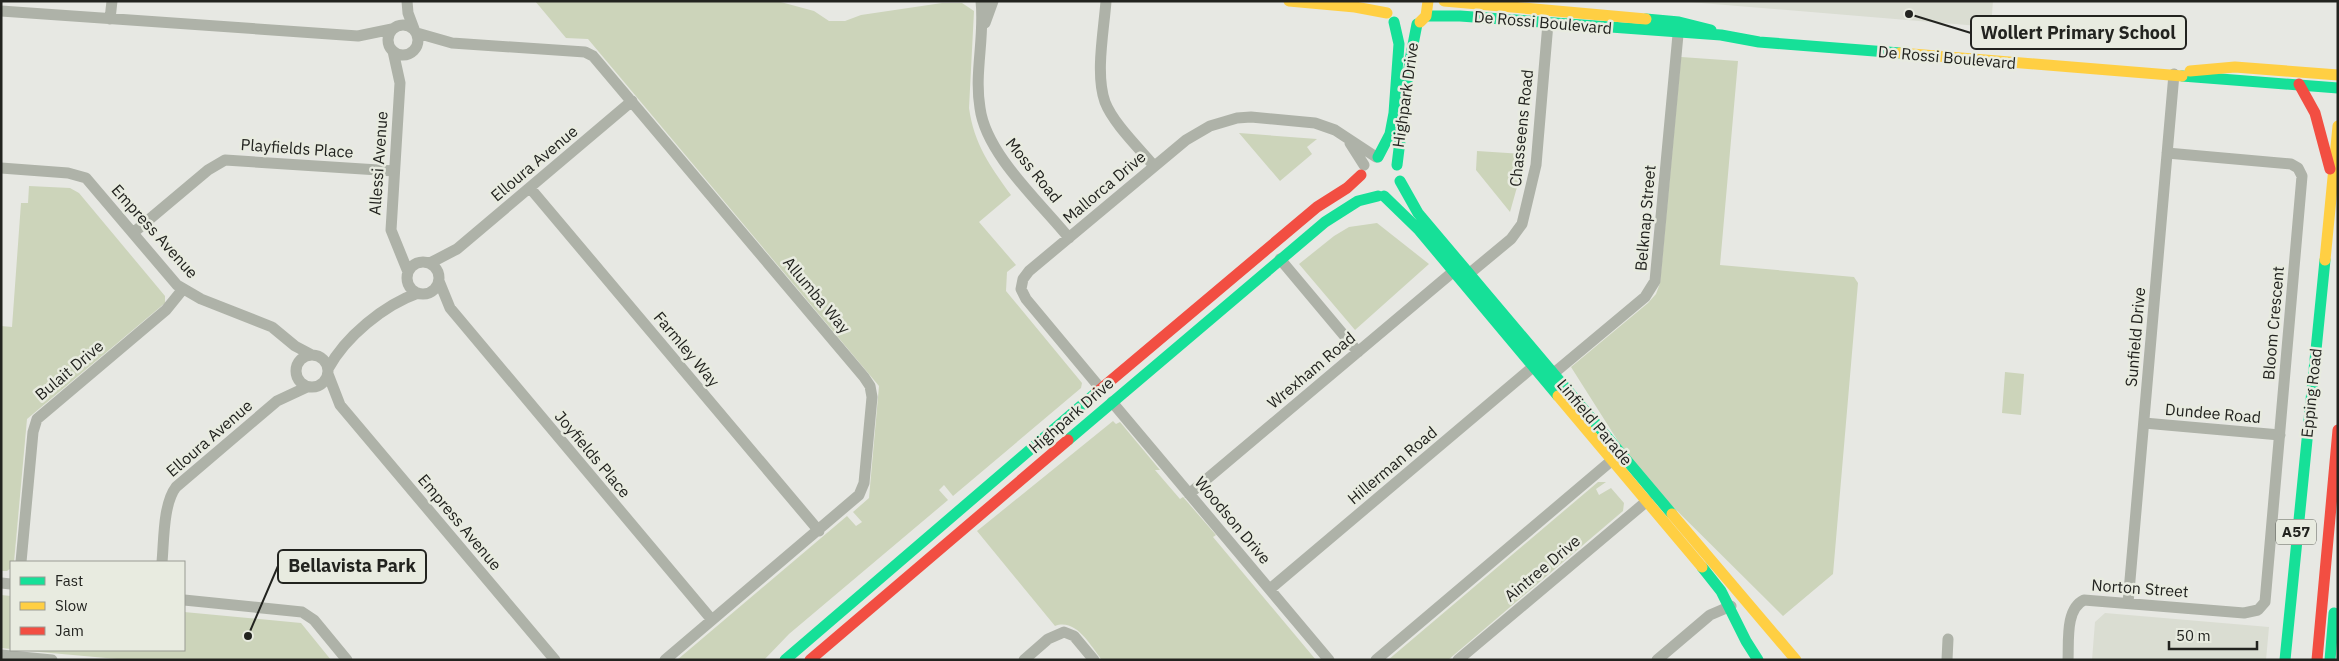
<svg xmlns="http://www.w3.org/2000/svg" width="2339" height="661" viewBox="0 0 2339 661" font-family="'IBM Plex Sans',sans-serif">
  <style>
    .built { fill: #daddd2 }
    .green { fill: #ccd4ba }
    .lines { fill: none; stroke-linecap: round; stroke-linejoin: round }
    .street { stroke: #aeb2a8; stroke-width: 11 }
    .fast { stroke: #16e098; stroke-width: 11 }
    .slow { stroke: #ffcf43; stroke-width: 11 }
    .jam { stroke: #f24e42; stroke-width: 11 }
    .labels { text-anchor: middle; stroke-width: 5; stroke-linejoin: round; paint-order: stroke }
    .shield { fill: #e8ebe0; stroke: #5d5f59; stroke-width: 1 }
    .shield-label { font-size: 15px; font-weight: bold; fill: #22231f }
    .street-label { font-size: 16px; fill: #22231f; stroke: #e8ebe0 }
    .leader { fill: none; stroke: #22231f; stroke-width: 2 }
    .callout-dot { fill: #22231f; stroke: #e8ebe0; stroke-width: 2 }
    .callout { fill: #e8ebe0; stroke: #22231f; stroke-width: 2 }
    .callout-label { font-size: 18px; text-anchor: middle; font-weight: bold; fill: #22231f }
  </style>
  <rect width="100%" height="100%" fill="#e7e8e3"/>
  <path class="built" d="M1677,1H1993L1991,27Z
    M2105,613L2269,627L2266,660H2092L2095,622Z"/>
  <path class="green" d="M535,1H777L814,11L829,21H845L861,15L942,3H962L974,11L969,108C974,144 990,166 1011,195L979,222L1016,265L1007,272L1006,291L1082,383L1081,388L953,496L944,485L939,490L948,500L789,634L764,660H677L847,516L856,526L862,522L853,512L869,498L879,386L588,39L566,38Z
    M1681,57L1738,61L1720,265L1854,277L1858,283L1833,574L1783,616L1637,471L1571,367L1648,303L1656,294L1660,283Z
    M1239,133L1317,139L1307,147L1312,154L1280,181Z
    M1477,151L1523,154L1519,180L1510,212L1476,170Z
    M29,186L70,188L79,193L165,296V303L27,419L14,562H11V568L7,571H1V326L12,327L21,203H28Z
    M1377,223L1429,264L1355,330L1299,264L1334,236L1349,227Z
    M2005,372L2024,374L2021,415L2002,413Z
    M1113,421L1116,424L1120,422L1160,470H1155L1180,499L1183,497L1216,535L1213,537L1316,660H1102C1090,645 1076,618 1055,626L977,531Z
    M1598,482H1606L1596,489L1599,495L1611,488L1624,503L1623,511L1448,660H1388Z
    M1,595L11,596V649L1,648Z
    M184,612L301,623L331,660H128L18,650H184Z"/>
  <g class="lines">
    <path class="street" d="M407,1L408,13L414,29
      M981,1C985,37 974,73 980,108C986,154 1039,201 1069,238
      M1106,1C1104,30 1095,74 1105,102C1113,123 1139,148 1154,166
      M1,11L358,36L392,29
      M110,19L112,1
      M985,23L993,1
      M388 40a15 15 0 1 1 30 0a15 15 0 1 1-30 0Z
      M417,33L452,43L585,52L593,56L864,377L870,386L872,397L864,483L859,495L665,660
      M393,51L400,83L391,230L408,272
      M1350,143L1364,165
      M1,168L68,173L86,178L177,285L201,299L272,327L295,346L312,355
      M530,188L819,531
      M133,233L208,170L225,160L394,171
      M1280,259L1358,352
      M407 278a16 16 0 1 1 32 0a16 16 0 1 1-32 0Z
      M430,263L457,249L632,101
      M1470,273L1511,239L1522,224L1536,165L1548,23
      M439,281L450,308L712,620
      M296 371a16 16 0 1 1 32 0a16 16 0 1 1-32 0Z
      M328,369C345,337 384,305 418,293
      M1554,373L1645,297L1655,281L1679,24
      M328,374L340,405L555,660
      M1101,389L1026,299L1021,289L1023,279L1029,271L1186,140L1210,126L1237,118L1251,117L1315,123L1335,130L1376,157
      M1112,402L1329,660
      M2144,423L2280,435
      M1189,494L1454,271
      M21,562L33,432L37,419L166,310L183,289
      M162,562C164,541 163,504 176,487L277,401L307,387
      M1,583L11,584
      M1270,589L1534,366
      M184,600L302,612L314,620L347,660
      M2128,603L2174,74
      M1,655L52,660
      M1024,660L1048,639L1064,632L1074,636L1094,660
      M1376,660L1617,456
      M1458,660L1647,501
      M1657,660L1710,615L1731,606
      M1947,660L1948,639
      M2068,660C2069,642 2065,609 2084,600L2244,613L2258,610L2265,602L2302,176L2298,168L2291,164L2167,153"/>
    <path class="fast" d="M1426,16H1460L1721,35L1759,42L1900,53
      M1646,19L1679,22L1711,30
      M2182,76L2338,88
      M1378,157L1390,134L1394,113L1399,44L1394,22
      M1397,165L1410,60L1417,24
      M1400,181L1418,213L1672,514
      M1384,196L1418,229L1558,396
      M1068,440L1325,222L1358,201L1378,196
      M1702,567L1721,591L1746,641L1758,660
      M785,660L1096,393
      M2285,660L2325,260
      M2330,660L2334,613"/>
    <path class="slow" d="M1289,1L1355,7L1387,13
      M1444,1L1646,19
      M1420,22L1426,16L1428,1
      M1900,53L2182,76
      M2190,71L2235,67L2338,75
      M2325,260L2338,126
      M1558,396L1702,567
      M1672,514L1796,660"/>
    <path class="jam" d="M2299,84L2315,113L2330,169
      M1096,393L1317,207L1347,188L1361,175
      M810,660L1068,440
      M2317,660L2338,430"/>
  </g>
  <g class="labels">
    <rect class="shield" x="2276" y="519.5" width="40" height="25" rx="4"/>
    <g class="shield-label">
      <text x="2296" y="537">A57</text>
    </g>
    <g class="street-label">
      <text transform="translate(1543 22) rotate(5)" y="6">De Rossi Boulevard</text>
      <text transform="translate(1947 57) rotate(5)" y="6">De Rossi Boulevard</text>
      <text transform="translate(1405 95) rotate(-82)" y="6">Highpark Drive</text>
      <text transform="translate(1521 128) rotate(-84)" y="6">Chasseens Road</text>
      <text transform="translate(297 148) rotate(4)" y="6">Playfields Place</text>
      <text transform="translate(378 163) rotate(-86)" y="6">Allessi Avenue</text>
      <text transform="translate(534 163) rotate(-40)" y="6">Elloura Avenue</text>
      <text transform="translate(1034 170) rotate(51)" y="6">Moss Road</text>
      <text transform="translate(1104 187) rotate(-40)" y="6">Mallorca Drive</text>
      <text transform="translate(1645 218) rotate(-85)" y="6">Belknap Street</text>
      <text transform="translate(155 231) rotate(48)" y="6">Empress Avenue</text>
      <text transform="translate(817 295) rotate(50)" y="6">Allumba Way</text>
      <text transform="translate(2273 323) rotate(-85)" y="6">Bloom Crescent</text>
      <text transform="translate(2135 337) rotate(-85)" y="6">Sunfield Drive</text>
      <text transform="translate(687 349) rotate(50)" y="6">Farmley Way</text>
      <text transform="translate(69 370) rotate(-40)" y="6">Bulait Drive</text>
      <text transform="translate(1311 370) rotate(-40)" y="6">Wrexham Road</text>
      <text transform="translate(2311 393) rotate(-84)" y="6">Epping Road</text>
      <text transform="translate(2213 413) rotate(5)" y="6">Dundee Road</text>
      <text transform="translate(1071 415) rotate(-41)" y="6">Highpark Drive</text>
      <text transform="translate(1595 422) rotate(50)" y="6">Linfield Parade</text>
      <text transform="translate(209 438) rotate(-41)" y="6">Elloura Avenue</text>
      <text transform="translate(593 454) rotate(50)" y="6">Joyfields Place</text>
      <text transform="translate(1392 465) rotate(-40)" y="6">Hillerman Road</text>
      <text transform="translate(1233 520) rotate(50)" y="6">Woodson Drive</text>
      <text transform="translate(460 522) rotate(50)" y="6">Empress Avenue</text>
      <text transform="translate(1542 568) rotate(-40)" y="6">Aintree Drive</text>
      <text transform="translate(2140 588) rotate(4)" y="6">Norton Street</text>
    </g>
  </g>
  <path class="leader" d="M1909 14L1971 33M248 636L278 566"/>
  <g class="callout-dot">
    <circle cx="1909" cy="14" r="5"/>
    <circle cx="248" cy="636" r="5"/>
  </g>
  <g class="callout">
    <rect x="1971" y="16" width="215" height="33" rx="5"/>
    <rect x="278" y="550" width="148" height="33" rx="5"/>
  </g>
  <g class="callout-label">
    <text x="2078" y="39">Wollert Primary School</text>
    <text x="352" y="572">Bellavista Park</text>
  </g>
  <rect width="2339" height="661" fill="none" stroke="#22231f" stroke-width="5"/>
  <rect x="10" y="561" width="175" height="90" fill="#e8ebe0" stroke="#999b93"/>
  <rect x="20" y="577" width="25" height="8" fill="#16e098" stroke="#999b93"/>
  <text x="55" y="586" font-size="15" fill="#22231f">Fast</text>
  <rect x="20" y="602" width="25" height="8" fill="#ffcf43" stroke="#999b93"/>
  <text x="55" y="611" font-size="15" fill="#22231f">Slow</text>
  <rect x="20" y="627" width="25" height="8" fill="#f24e42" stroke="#999b93"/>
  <text x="55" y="636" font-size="15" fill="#22231f">Jam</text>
  <path d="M2169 641v8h88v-8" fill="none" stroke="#22231f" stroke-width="2.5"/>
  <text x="2176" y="641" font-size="15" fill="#22231f" stroke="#e8ebe0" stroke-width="4" paint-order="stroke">50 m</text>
</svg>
